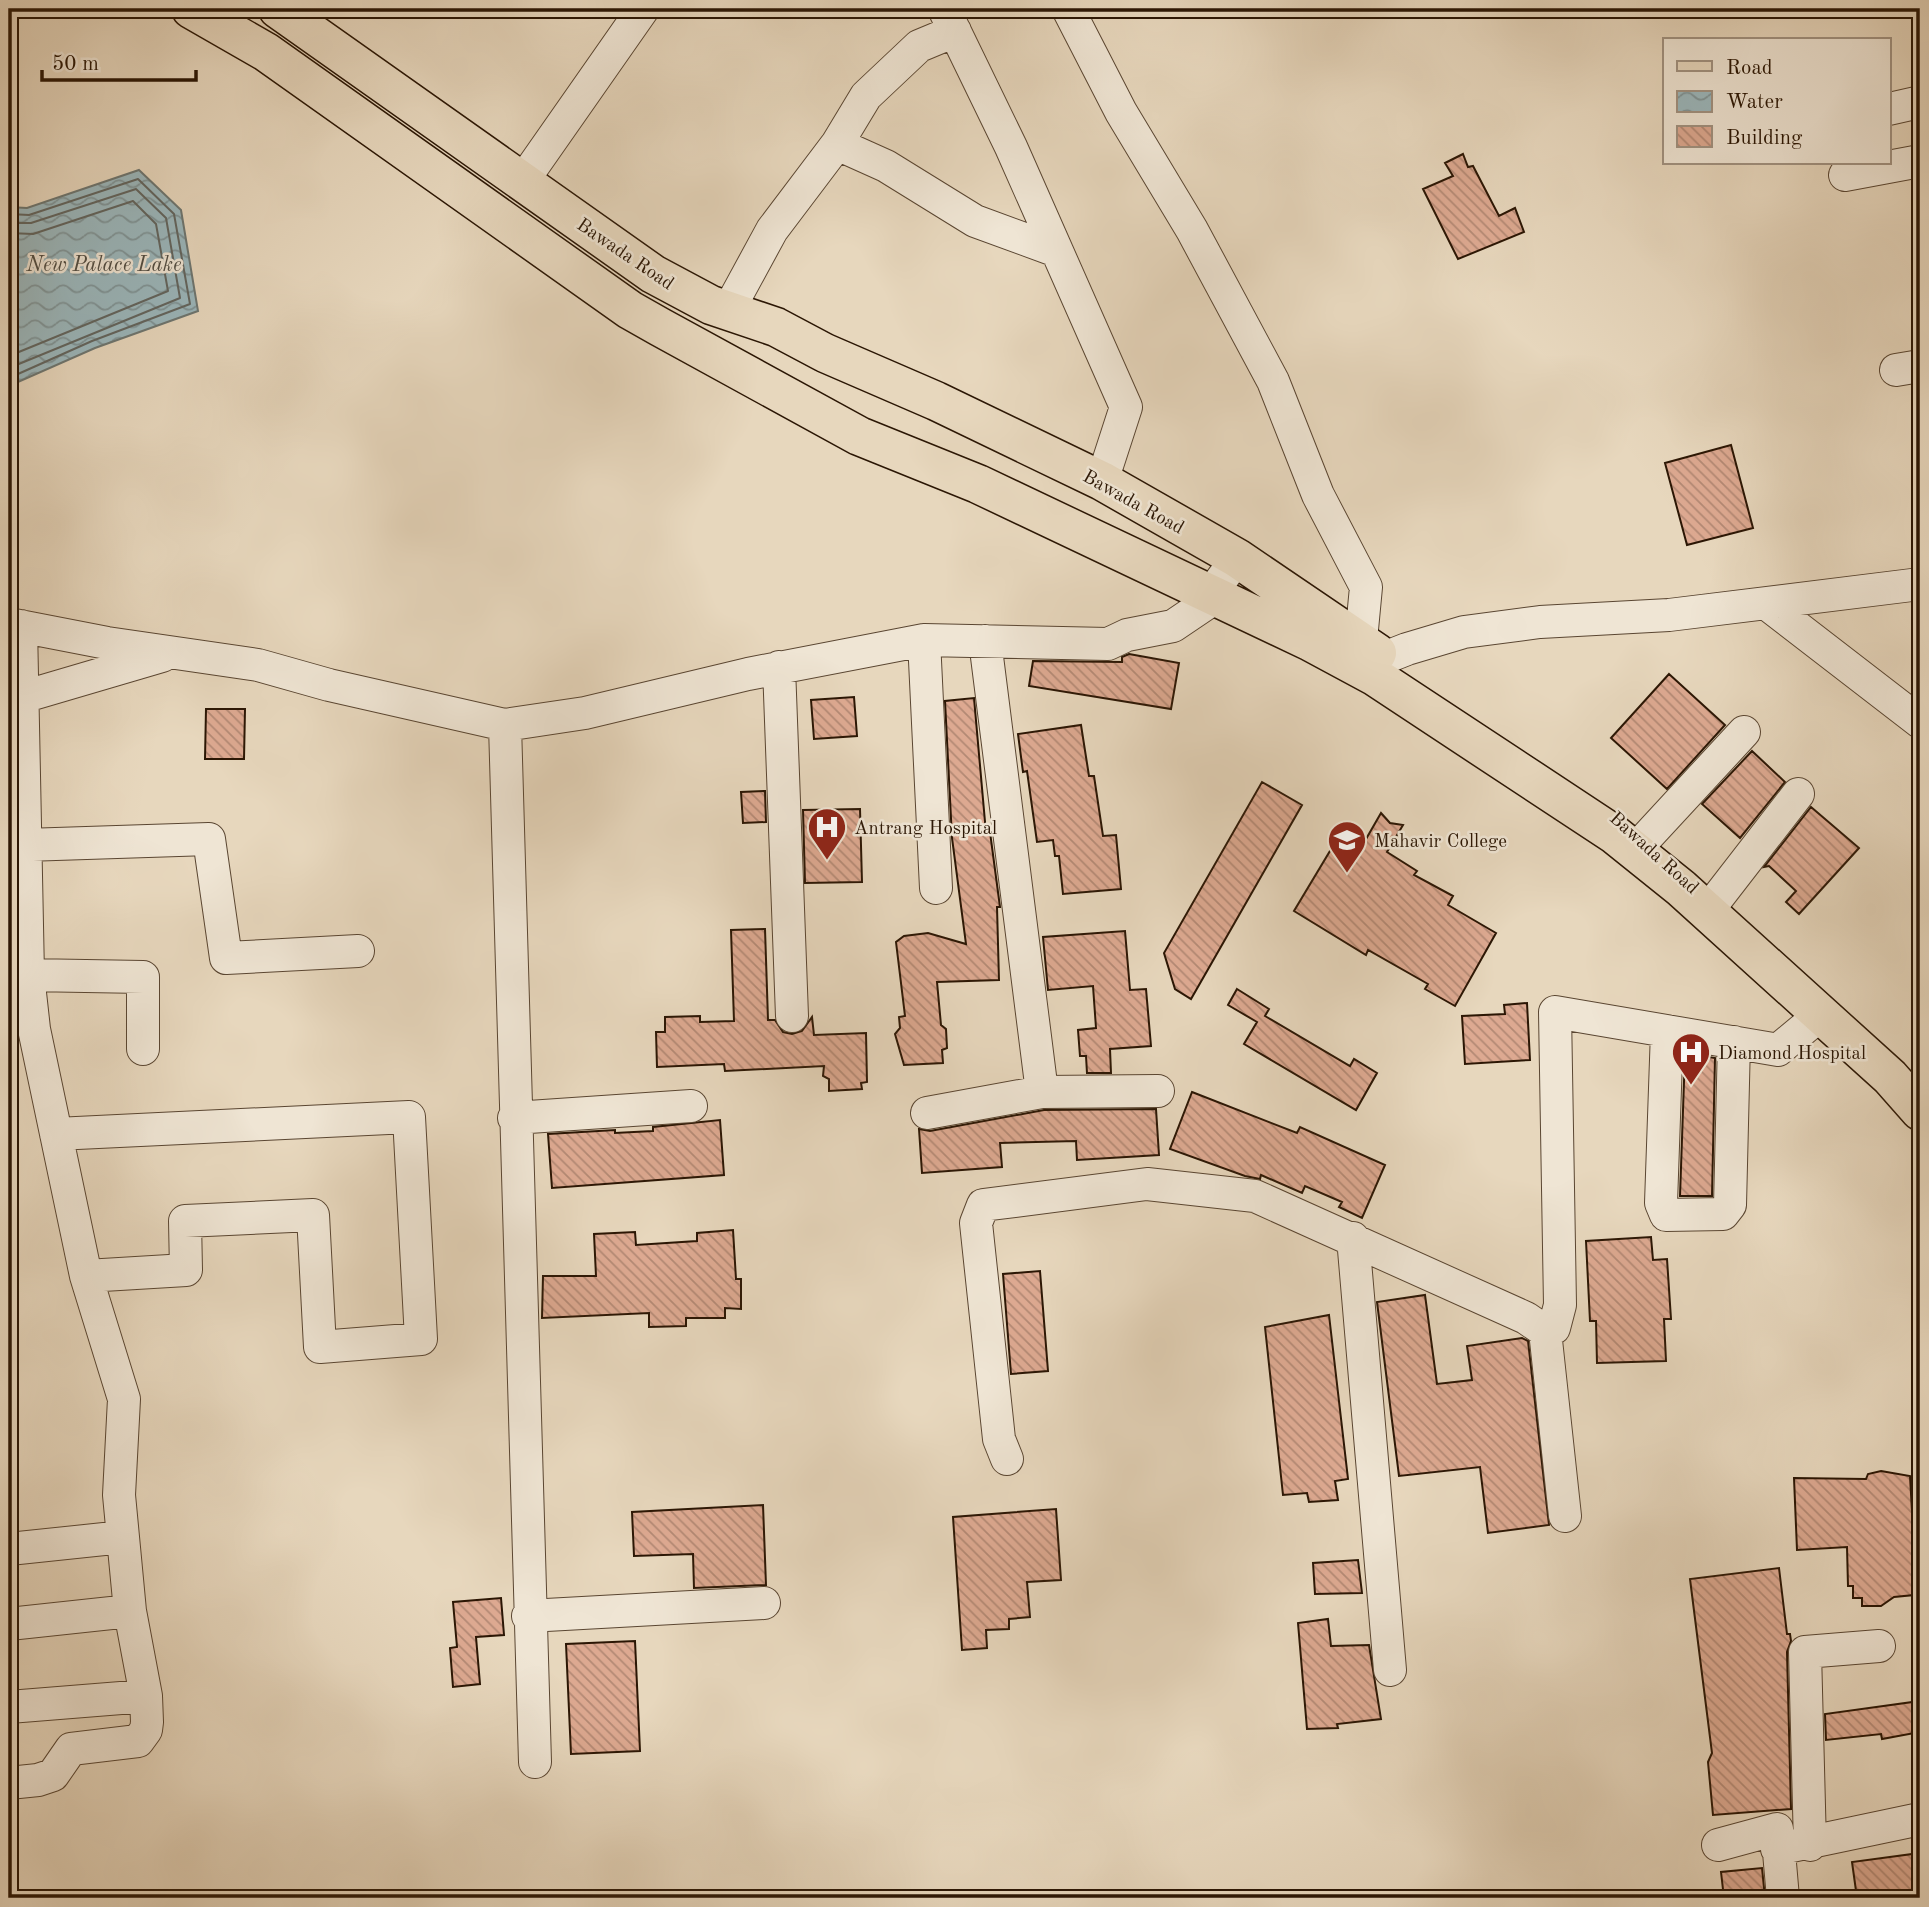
<svg xmlns="http://www.w3.org/2000/svg" width="1929" height="1907" viewBox="0 0 1929 1907" font-family="'Old Standard TT',serif">
  <style>
    .water { fill: url(#water-waves); stroke: #6e7772; stroke-width: 2 }
    .lines { fill: none; stroke-linecap: round; stroke-linejoin: round }
    .shore { stroke: #636660; stroke-width: 2 }
    .building { fill: url(#building-back-hatch); stroke: #2b1604; stroke-width: 2 }
    .minor-casing { stroke: #5a4632; stroke-width: 34 }
    .major-casing { stroke: #2b1604; stroke-width: 41 }
    .minor { stroke: #efe5d4; stroke-width: 32 }
    .major { stroke: #e7d7bd; stroke-width: 38 }
    .labels { text-anchor: middle; stroke-width: 5; stroke-linejoin: round; paint-order: stroke }
    .street-label { font-size: 19px; fill: #2b1604; stroke: #efe5d4 }
    .poi-label { font-size: 19px; fill: #2b1604; stroke: #efe5d4; text-anchor: start }
    .water-label { font-size: 21px; font-style: italic; fill: #524e44; stroke: #efe5d4 }
  </style>
  <defs>
    <pattern id="water-waves" width="16" height="10" patternUnits="userSpaceOnUse" patternTransform="scale(1.75)"><rect width="16" height="10" fill="#9bb7bc"/><path d="M0 5q4-4 8 0t8 0" fill="none" stroke="#7f9497"/></pattern>
    <pattern id="building-back-hatch" width="6" height="6" patternUnits="userSpaceOnUse" patternTransform="scale(1.75)"><rect width="6" height="6" fill="#dda991"/><path d="M-1 5l2 2M0 0l6 6M5-1l2 2" fill="none" stroke="#b38974"/></pattern>
  </defs>
  <rect width="100%" height="100%" fill="#e7d7bd"/>
  <filter id="stains"><feTurbulence type="fractalNoise" baseFrequency=".00286" numOctaves="4"/><feColorMatrix values="0 0 0 0 .2 0 0 0 0 .09 0 0 0 0 .02 0 0 0 .5 -.17"/></filter>
  <radialGradient id="worn" r=".72"><stop offset=".6" stop-color="#630" stop-opacity="0"/><stop offset="1" stop-color="#630" stop-opacity=".3"/></radialGradient>
  <path class="water" d="M139,170L181,210L198,311L95,348L9,386V207L27,208Z"/>
  <g class="lines">
    <path class="shore" d="M9,214L29,215L138,179L174,214L190,304L92,341L9,378
      M9,223H31L136,189L166,218L180,298L9,368
      M9,233L33,234L133,201L156,224L168,291L9,356"/>
  </g>
  <path class="building" d="M1463,154L1468,167L1473,166L1499,216L1515,208L1524,232L1458,259L1423,189L1453,176L1445,163Z
    M1731,445L1753,528L1687,545L1665,463Z
    M1129,654L1179,663L1171,709L1029,686L1033,661L1122,662V657Z
    M1669,674L1725,725L1667,789L1611,738Z
    M854,697L857,736L814,739L811,700Z
    M974,698L986,833L990,832L1000,907H997L999,980L937,982L941,1025L946,1029L947,1048L942,1050L943,1063L904,1065L895,1034L900,1028L899,1017L905,1016L896,942L904,936L928,933L966,944L952,838L945,701Z
    M206,709H245L244,759H205Z
    M1081,725L1089,776H1094L1103,836L1116,835L1121,889L1063,894L1059,856H1055L1053,840L1037,842L1027,771L1023,772L1018,734Z
    M1752,751L1785,782L1740,838L1702,804Z
    M1262,782L1302,805L1191,999L1175,989L1164,953Z
    M765,791L766,822L743,823L741,792Z
    M1811,807L1859,848L1799,914L1786,902L1796,891L1769,866L1764,867Z
    M860,809L862,882L805,883L803,810Z
    M1381,813L1390,823L1403,825L1387,852L1417,871L1414,875L1453,896L1448,905L1496,933L1455,1006L1425,989L1428,984L1368,950L1366,955L1294,911L1345,826L1366,839Z
    M765,929L768,1020H775L783,1032L792,1034L802,1031L812,1017L814,1035L866,1033L867,1082L861,1083L862,1089L829,1091V1079L823,1076L824,1066L725,1071L724,1064L657,1067L656,1032H665V1017L700,1016V1022L734,1021L731,930Z
    M1125,931L1130,990L1146,989L1151,1046L1110,1049L1111,1073H1087L1086,1056H1080L1078,1030L1096,1028L1093,986L1048,990L1043,937Z
    M1237,989L1269,1009L1265,1016L1350,1066L1354,1059L1377,1073L1356,1110L1244,1044L1257,1022L1228,1005Z
    M1527,1003L1530,1060L1465,1064L1462,1016L1505,1014L1504,1005Z
    M1685,1053L1715,1058L1712,1196H1680Z
    M1192,1092L1297,1133L1300,1127L1385,1165L1362,1218L1339,1207L1342,1202L1305,1186L1302,1193L1261,1175L1260,1179L1245,1176L1170,1149Z
    M1156,1109L1159,1155L1077,1160L1076,1141L1000,1143L1002,1167L922,1173L919,1129L930,1131L1044,1110Z
    M720,1120L724,1175L552,1188L548,1134L615,1130V1133L653,1131V1127Z
    M733,1230L736,1279H741V1309L725,1308V1318H686V1326L649,1327V1313L542,1318L543,1276H596L594,1234L635,1232L636,1245L697,1241V1233Z
    M1651,1237L1653,1260L1667,1259L1671,1319H1664L1666,1361L1597,1363L1596,1321H1590L1586,1241Z
    M1040,1271L1048,1371L1011,1374L1003,1274Z
    M1425,1295L1437,1384L1472,1380L1467,1346L1522,1338L1528,1341L1549,1525L1488,1533L1480,1467L1399,1476L1377,1302Z
    M1329,1315L1348,1479L1335,1481L1338,1500L1309,1502L1307,1493L1283,1495L1265,1327Z
    M1881,1471L1910,1476L1916,1582L1912,1584L1914,1595L1894,1597L1881,1606H1862V1598H1853V1586H1848L1847,1547L1797,1550L1794,1478L1866,1479L1868,1474Z
    M763,1505L766,1585L694,1588L693,1554L634,1556L632,1512Z
    M1056,1509L1061,1580L1027,1582L1030,1617L1009,1619V1629L986,1630L987,1648L962,1650L953,1517Z
    M1358,1560L1362,1593L1315,1594L1313,1563Z
    M1779,1568L1787,1634H1790L1791,1641L1787,1652L1791,1809L1713,1815L1708,1762L1712,1753L1690,1579Z
    M501,1598L504,1635L476,1637L480,1684L453,1687L450,1648L457,1647L453,1602Z
    M1328,1619L1331,1646L1369,1645L1381,1719L1337,1724L1338,1728L1307,1729L1298,1623Z
    M635,1641L640,1751L571,1754L566,1644Z
    M1920,1701V1732L1882,1739L1881,1734L1826,1740L1825,1714Z
    M1920,1853V1898H1857L1852,1862Z
    M1762,1868L1765,1898H1724L1721,1872Z"/>
  <g class="lines">
    <g class="minor-casing">
      <path id="minor" d="M944,9L1011,147L1126,407L1102,481
        M1068,9L1121,112L1192,230L1273,381L1318,495L1366,587L1361,640L1352,660
        M955,31L919,46L866,96L837,144L886,166L975,221L1057,251
        M1889,109L1920,102
        M1845,175L1920,161
        M522,182L643,9
        M728,311L772,230L837,144
        M1896,370L1920,366
        M1767,604L1920,722
        M9,624L107,643L258,665L329,685L505,725L585,713L748,674L924,640L1108,644L1127,635L1173,626L1210,601L1211,594L1237,558
        M924,640L936,888
        M985,641L1042,1092
        M779,667L792,1016
        M1363,669L1369,664L1407,649L1464,632L1540,622L1669,615L1920,584
        M9,701L162,656
        M505,725L535,1762
        M1646,838L1744,732
        M25,845L209,839L226,958L358,951
        M1712,905L1798,794
        M28,975L143,977V1049
        M1667,1031L1661,1203L1666,1215L1723,1214L1730,1205L1734,1042
        M927,1113L1042,1092L1158,1091
        M514,1118L691,1106
        M56,1134L409,1117L421,1339L320,1347L313,1215L185,1221L186,1270L86,1276
        M1353,1238L1390,1670
        M1545,1331L1554,1328L1560,1305L1555,1012L1778,1050L1819,1016
        M1545,1331L1565,1516
        M1007,1459L999,1439L976,1223L983,1205L1147,1184L1255,1196L1526,1318L1545,1331
        M9,1549L123,1537
        M528,1616L764,1603
        M9,1624L130,1611
        M9,1707L146,1696
        M9,1783L38,1780L53,1775L71,1749L138,1741L146,1730L147,1722L146,1696L130,1611L119,1495L124,1399L86,1276L34,1029L28,975L21,626
        M1718,1845L1777,1829L1783,1898
        M1810,1845L1805,1652L1879,1646
        M1777,1849L1920,1819"/>
    </g>
    <g class="major-casing">
      <path id="major" d="M191,9L266,52L630,310L660,327L859,436L978,484L1309,641L1374,676L1615,835L1681,888L1890,1077L1920,1111
        M278,9L653,274L711,305L776,327L825,353L936,401L1102,481L1237,558L1377,653"/>
    </g>
    <use href="#minor" class="minor"/>
    <use href="#major" class="major"/>
  </g>
  <defs>
    <g id="hospital-pin" transform="scale(2.0125)"><path d="M0 17L-7.5 6A9.5 9.5 0 1 1 7.5 6Z" fill="#8f2418" stroke="#efe5d4"/><path d="M-5-5h3v3.5h4V-5h3V5h-3V1.5h-4V5h-3Z" fill="#fff"/></g>
    <g id="university-pin" transform="scale(2.0125)"><path d="M0 17L-7.5 6A9.5 9.5 0 1 1 7.5 6Z" fill="#8f2418" stroke="#efe5d4"/><path d="M0-5L7-2L0 1L-7-2ZM-4 1L0 2.5L4 1V4Q0 6-4 4Z" fill="#fff"/></g>
  </defs>
  <g fill-rule="evenodd">
    <use href="#hospital-pin" x="827" y="827"/>
    <use href="#university-pin" x="1347" y="840"/>
    <use href="#hospital-pin" x="1691" y="1052"/>
  </g>
  <g class="labels">
    <g class="street-label">
      <text transform="translate(626 253) rotate(34)" y="7">Bawada Road</text>
      <text transform="translate(1134 501) rotate(29)" y="7">Bawada Road</text>
      <text transform="translate(1655 852) rotate(42)" y="7">Bawada Road</text>
    </g>
    <g class="poi-label">
      <text x="854" y="834">Antrang Hospital</text>
      <text x="1374" y="847">Mahavir College</text>
      <text x="1718" y="1059">Diamond Hospital</text>
    </g>
    <g class="water-label">
      <text x="104" y="271">New Palace Lake</text>
    </g>
  </g>
  <rect width="1929" height="1907" fill="none" stroke="#e7d7bd" stroke-width="35"/>
  <rect x="10" y="10" width="1908" height="1886" fill="none" stroke="#2b1604" stroke-width="3.5"/>
  <rect x="18" y="18" width="1894" height="1872" fill="none" stroke="#2b1604" stroke-width="2"/>
  <rect x="1663" y="38" width="228" height="126" fill="#efe5d4" stroke="#a19281" stroke-width="2"/>
  <rect x="1677" y="61" width="35" height="10" fill="#e7d7bd" stroke="#a19281" stroke-width="2"/>
  <text x="1726" y="74" font-size="21" fill="#2b1604">Road</text>
  <rect x="1677" y="91" width="35" height="21" fill="url(#water-waves)" stroke="#a19281" stroke-width="2"/>
  <text x="1726" y="108" font-size="21" fill="#2b1604">Water</text>
  <rect x="1677" y="126" width="35" height="21" fill="url(#building-back-hatch)" stroke="#a19281" stroke-width="2"/>
  <text x="1726" y="144" font-size="21" fill="#2b1604">Building</text>
  <path d="M42 70v10h154v-10" fill="none" stroke="#2b1604" stroke-width="3.5"/>
  <text x="52" y="70" font-size="21" fill="#2b1604" stroke="#efe5d4" stroke-width="5" paint-order="stroke">50 m</text>
  <rect width="100%" height="100%" filter="url(#stains)"/>
  <rect width="100%" height="100%" fill="url(#worn)"/>
</svg>
